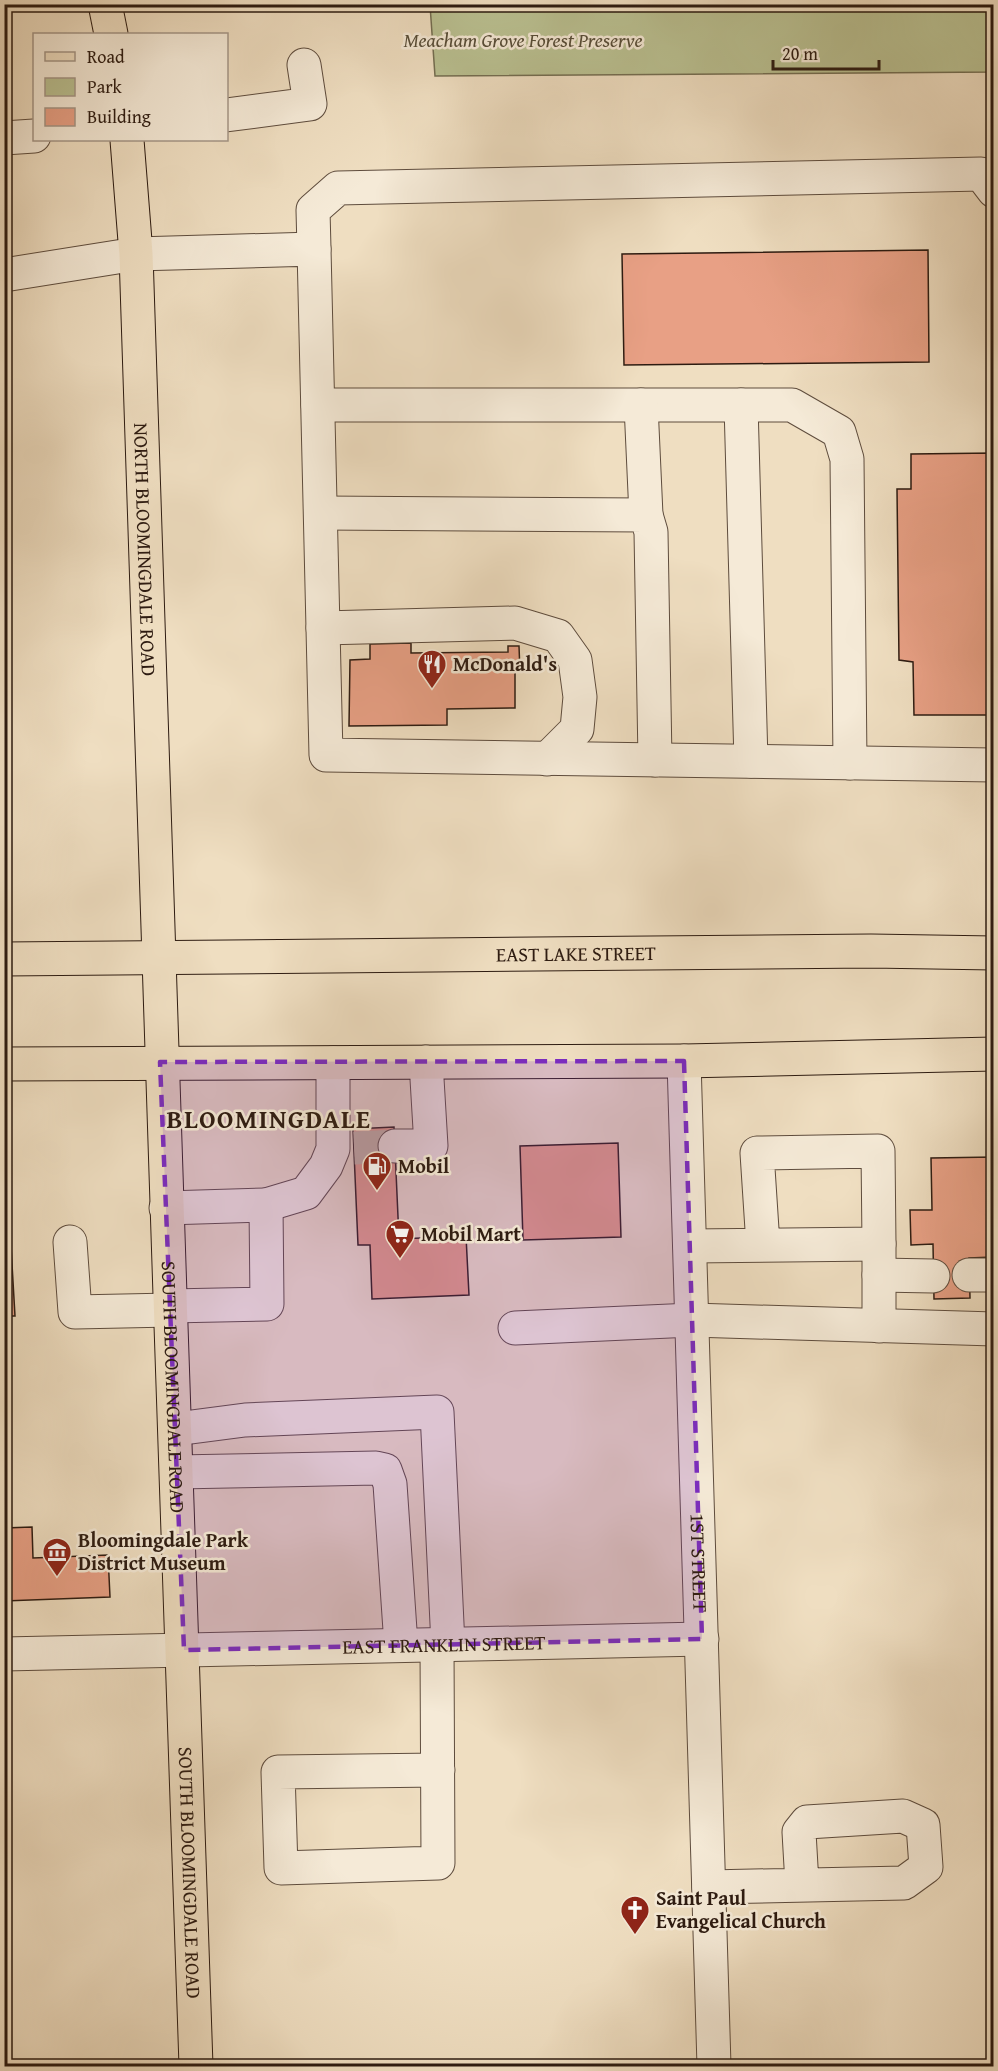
<svg xmlns="http://www.w3.org/2000/svg" width="998" height="2071" viewBox="0 0 998 2071" font-family="'Gentium Book Plus',serif">
  <style>
    .green { fill: #bac192; stroke: #746e52; stroke-width: 1.5 }
    .building { fill: #e8a085; stroke: #2d1b11; stroke-width: 1.5 }
    .lines { fill: none; stroke-linecap: round; stroke-linejoin: round }
    .minor-tunnel { stroke: #c8b79e; stroke-width: 33; stroke-dasharray: 33 16; stroke-linecap: butt }
    .minor-casing { stroke: #5e4c3d; stroke-width: 35 }
    .major-casing { stroke: #2d1b11; stroke-width: 35 }
    .minor { stroke: #f5ead7; stroke-width: 33 }
    .major { stroke: #efdec1; stroke-width: 33 }
    .marked { fill: #7b2cbf; fill-opacity: 0.2; stroke: #7b2cbf; stroke-width: 4.5; stroke-dasharray: 12 8; stroke-linejoin: round }
    .labels { text-anchor: middle; stroke-width: 5; stroke-linejoin: round; paint-order: stroke }
    .park-label { font-size: 20px; font-style: italic; fill: #574d38; stroke: #f5ead7 }
    .street-label { font-size: 20px; fill: #2d1b11; stroke: #f5ead7 }
    .poi-label { font-size: 20px; font-weight: bold; fill: #2d1b11; stroke: #f5ead7; text-anchor: start }
    .district-label { font-size: 26px; font-weight: bold; letter-spacing: 1.5px; fill: #2d1b11; stroke: #f5ead7 }
  </style>
  <rect width="100%" height="100%" fill="#efdec1"/>
  <filter id="stains"><feTurbulence type="fractalNoise" baseFrequency=".00333" numOctaves="4"/><feColorMatrix values="0 0 0 0 .2 0 0 0 0 .09 0 0 0 0 .02 0 0 0 .5 -.17"/></filter>
  <radialGradient id="worn" r=".72"><stop offset=".6" stop-color="#630" stop-opacity="0"/><stop offset="1" stop-color="#630" stop-opacity=".3"/></radialGradient>
  <path class="green" d="M430,5H993V72L435,76Z"/>
  <path class="building" d="M928,250L929,362L624,365L622,254Z
    M994,453V715H914L913,662L899,660L897,489H911V454Z
    M411,643V653L508,652V646H519L520,672H515V708L447,709V725L349,726L350,660L370,659V644Z
    M4,1126L15,1316H4Z
    M394,1127L399,1239L466,1236L469,1295L372,1299L370,1245H358L353,1129Z
    M618,1143L621,1237L523,1240L520,1146Z
    M994,1157V1257L969,1258L970,1298L934,1299L933,1244L911,1245L910,1210H932L931,1158Z
    M32,1527L33,1558L108,1555L110,1597L4,1601V1528Z"/>
  <g class="lines">
    <path class="minor-tunnel" d="M354,1148L395,1146"/>
    <g class="minor-casing">
      <g id="minor">
        <path d="M226,115L310,104L304,65"/>
        <path d="M4,138L34,136"/>
        <path d="M314,249L313,210L338,188L981,174L994,191"/>
        <path d="M4,275L136,254L314,249L326,755L994,765"/>
        <path d="M318,405H792L839,432L847,459L850,763"/>
        <path d="M641,405L646,515"/>
        <path d="M741,405L751,761"/>
        <path d="M321,513L646,515L651,532L655,760"/>
        <path d="M323,628L515,623L558,636L575,660L580,697L577,729L547,759"/>
        <path id="s1" d="M684,1061L714,2066"/>
        <path d="M395,1146H431L426,1062"/>
        <path d="M266,1205L306,1193L326,1166L333,1149V1063"/>
        <path d="M166,1208L266,1205L267,1304L170,1306"/>
        <path d="M70,1242L75,1312L171,1310"/>
        <path d="M690,1246L879,1244L878,1151L757,1153L763,1245"/>
        <path d="M879,1275L933,1276"/>
        <path d="M969,1275H994"/>
        <path d="M879,1326V1244"/>
        <path d="M515,1328L692,1320L994,1329"/>
        <path d="M176,1429L245,1420L437,1412L448,1645"/>
        <path d="M177,1472L376,1468L385,1470L390,1484L401,1645"/>
        <path d="M437,1645L438,1863L281,1868L278,1772L438,1770"/>
        <path id="s2" d="M4,1654L702,1639"/>
        <path d="M709,1887L904,1883L926,1867L923,1825L903,1816L807,1822L799,1832L802,1884"/>
      </g>
    </g>
    <g class="major-casing">
      <g id="major">
        <path d="M105,4L111,34"/>
        <path id="s3" d="M127,140L136,254C153,858 177,1462 196,2066"/>
        <path id="s4" d="M4,959L871,951L994,953"/>
        <path d="M4,1064L684,1061L994,1054"/>
      </g>
    </g>
    <use href="#minor" class="minor"/>
    <use href="#major" class="major"/>
  </g>
  <path class="marked" d="M684,1061L702,1639L184,1650L160,1062Z"/>
  <defs>
    <g id="restaurant-pin" transform="scale(1.5)"><path d="M0 17L-7.5 6A9.5 9.5 0 1 1 7.5 6Z" fill="#8f2418" stroke="#f5ead7"/><path d="M-5-6h1v4h1v-4h1v4h1v-4h1v5L-1.5 .5V6h-2V.5L-5-1ZM5-6V6H3V1.5H1.5Q1.5-4 5-6Z" fill="#fff"/></g>
    <g id="fuel-pin" transform="scale(1.5)"><path d="M0 17L-7.5 6A9.5 9.5 0 1 1 7.5 6Z" fill="#8f2418" stroke="#f5ead7"/><path d="M-5.5-6h7V0h2V4h1.3V-2.5L3-4.5l.8-.8L6-3V5H2.5V1h-1V6h-7ZM-4.2-4.7v3.2H.2V-4.7Z" fill="#fff"/></g>
    <g id="supermarket-pin" transform="scale(1.5)"><path d="M0 17L-7.5 6A9.5 9.5 0 1 1 7.5 6Z" fill="#8f2418" stroke="#f5ead7"/><path d="M-6-5.5h2.5l.6 2H6L4.5 2H-2.5L-4.4-4H-6ZM-1.5 3.2a1.3 1.3 0 1 0 .1 0ZM3 3.2a1.3 1.3 0 1 0 .1 0Z" fill="#fff"/></g>
    <g id="museum-pin" transform="scale(1.5)"><path d="M0 17L-7.5 6A9.5 9.5 0 1 1 7.5 6Z" fill="#8f2418" stroke="#f5ead7"/><path d="M0-6L6-3V-2H-6V-3ZM-5-1h2V3h-2ZM-1-1h2V3h-2ZM3-1h2V3H3ZM-6 4H6V6H-6Z" fill="#fff"/></g>
    <g id="church-pin" transform="scale(1.5)"><path d="M0 17L-7.5 6A9.5 9.5 0 1 1 7.5 6Z" fill="#8f2418" stroke="#f5ead7"/><path d="M-1.2-6h2.4v3.5h3.3v2.4h-3.3V6h-2.4V-.1h-3.3v-2.4h3.3Z" fill="#fff"/></g>
  </defs>
  <g fill-rule="evenodd">
    <use href="#restaurant-pin" x="432" y="664"/>
    <use href="#fuel-pin" x="377" y="1166"/>
    <use href="#supermarket-pin" x="400" y="1234"/>
    <use href="#museum-pin" x="57" y="1552"/>
    <use href="#church-pin" x="635" y="1910"/>
  </g>
  <g class="labels">
    <g class="park-label">
      <text x="523" y="47">Meacham Grove Forest Preserve</text>
    </g>
    <g class="street-label">
      <text dy="7" stroke="none"><textPath href="#s3" startOffset="410">NORTH BLOOMINGDALE ROAD</textPath></text>
      <text dy="7" stroke="none"><textPath href="#s4" startOffset="572">EAST LAKE STREET</textPath></text>
      <text dy="7" stroke="none"><textPath href="#s3" startOffset="1248">SOUTH BLOOMINGDALE ROAD</textPath></text>
      <text dy="7" stroke="none"><textPath href="#s1" startOffset="502">1ST STREET</textPath></text>
      <text dy="7" stroke="none"><textPath href="#s2" startOffset="440">EAST FRANKLIN STREET</textPath></text>
      <text dy="7" stroke="none"><textPath href="#s3" startOffset="1734">SOUTH BLOOMINGDALE ROAD</textPath></text>
    </g>
    <g class="poi-label">
      <text x="453" y="671">McDonald's</text>
      <text x="398" y="1173">Mobil</text>
      <text x="421" y="1241">Mobil Mart</text>
      <text x="78" y="1547">Bloomingdale Park<tspan x="78" dy="23">District Museum</tspan></text>
      <text x="656" y="1905">Saint Paul<tspan x="656" dy="23">Evangelical Church</tspan></text>
    </g>
    <g class="district-label">
      <text x="269" y="1128">BLOOMINGDALE</text>
    </g>
  </g>
  <rect width="998" height="2071" fill="none" stroke="#efdec1" stroke-width="24"/>
  <rect x="6" y="6" width="986" height="2059" fill="none" stroke="#2d1b11" stroke-width="3"/>
  <rect x="12" y="12" width="974" height="2047" fill="none" stroke="#2d1b11" stroke-width="1.5"/>
  <rect x="33" y="33" width="195" height="108" fill="#f5ead7" stroke="#a59788" stroke-width="1.5"/>
  <rect x="45" y="52" width="30" height="9" fill="#efdec1" stroke="#a59788" stroke-width="1.5"/>
  <text x="87" y="63" font-size="18" fill="#2d1b11">Road</text>
  <rect x="45" y="78" width="30" height="18" fill="#bac192" stroke="#a59788" stroke-width="1.5"/>
  <text x="87" y="93" font-size="18" fill="#2d1b11">Park</text>
  <rect x="45" y="108" width="30" height="18" fill="#e8a085" stroke="#a59788" stroke-width="1.5"/>
  <text x="87" y="123" font-size="18" fill="#2d1b11">Building</text>
  <path d="M773 60v9h106v-9" fill="none" stroke="#2d1b11" stroke-width="3"/>
  <text x="782" y="60" font-size="18" fill="#2d1b11" stroke="#f5ead7" stroke-width="4.5" paint-order="stroke">20 m</text>
  <rect width="100%" height="100%" filter="url(#stains)"/>
  <rect width="100%" height="100%" fill="url(#worn)"/>
</svg>
